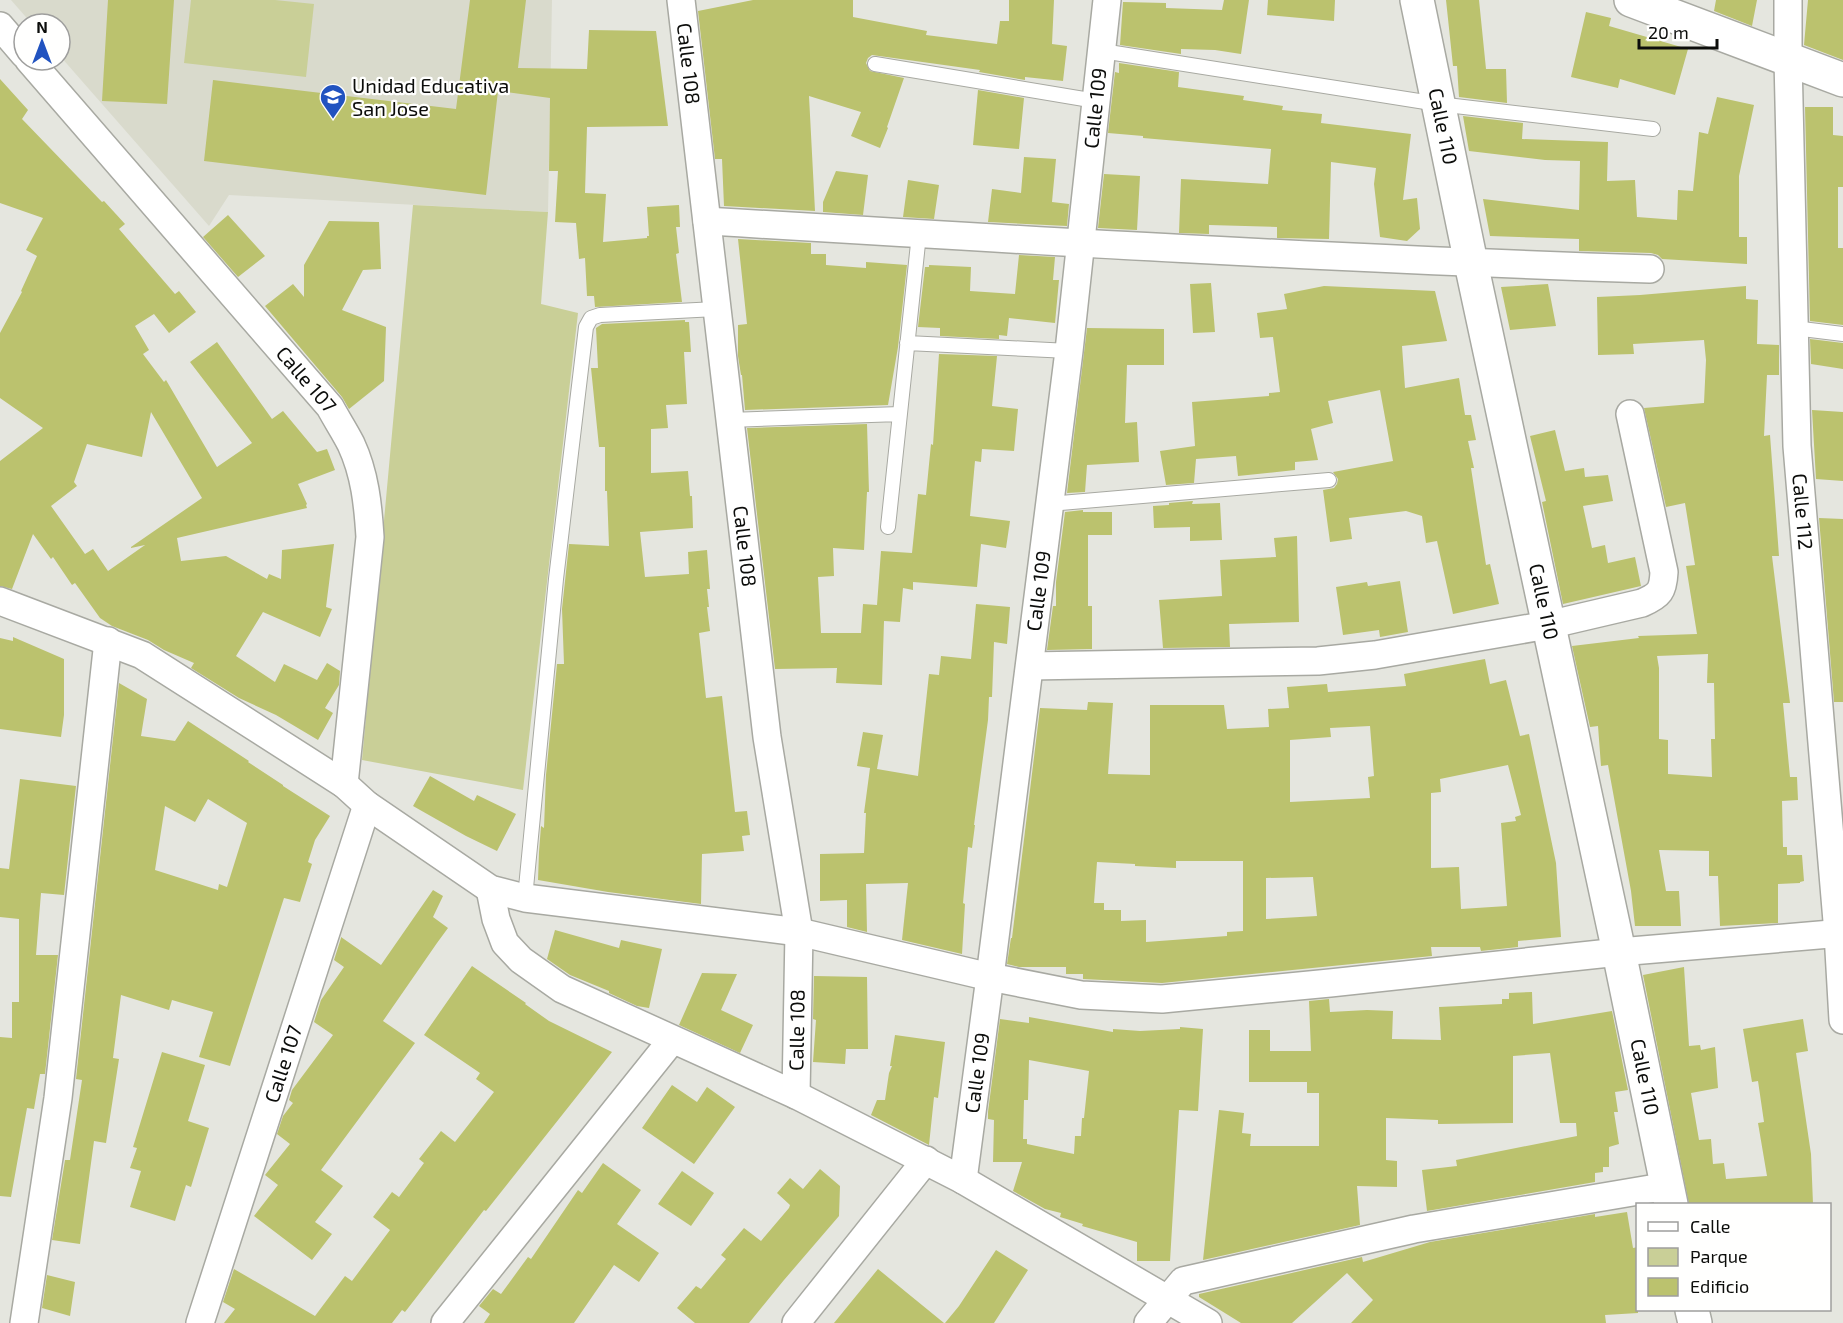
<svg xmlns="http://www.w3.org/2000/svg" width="1843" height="1323" viewBox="0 0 1843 1323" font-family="'Exo 2',sans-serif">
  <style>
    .built { fill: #d9dacc }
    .green { fill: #c9cf97 }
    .building { fill: #bbc26e; fill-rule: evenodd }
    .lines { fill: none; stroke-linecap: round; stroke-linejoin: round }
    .lane-casing { stroke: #a8a9a2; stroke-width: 16 }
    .street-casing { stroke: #a8a9a2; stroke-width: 30 }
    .secondary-casing { stroke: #a8a9a2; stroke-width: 36 }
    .lane { stroke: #fff; stroke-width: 14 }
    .street { stroke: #fff; stroke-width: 27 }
    .secondary { stroke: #fff; stroke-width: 33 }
    .labels { text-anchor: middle; stroke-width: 4.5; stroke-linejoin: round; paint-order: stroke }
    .street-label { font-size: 20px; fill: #0c0d0b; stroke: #fffffe }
    .poi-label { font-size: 20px; fill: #0c0d0b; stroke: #fffffe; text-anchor: start }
  </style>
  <rect width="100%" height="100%" fill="#e5e6df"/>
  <path class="built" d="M11,0H552L548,212L229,195L209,226L60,56V24H32Z"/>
  <path class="green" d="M191,0H275L314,4L306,77L184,63Z
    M413,205L548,212L541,304L578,313L523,790L362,760Z"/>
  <path class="building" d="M108,0H174L167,104L102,101Z
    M470,0H526L518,68L587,69L589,30L656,31L668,126L587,127L585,193L606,194L603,242L647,238V236H649L647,207L679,205L680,227H676L679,253L676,254L682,302L595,307L594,296H587L585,258L579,259L576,223L555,222L558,171H549L550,98L498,91L486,195L204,161L213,80L456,109Z
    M753,0H853V17L927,31L926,35L997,44L1000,21H1009V0H1054L1052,44L1067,46L1063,81L1025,77V80L979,72L980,70L872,55L868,58L866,63L870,71L904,78L887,127L888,128L880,148L851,136L861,112L809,96L815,211L724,206L722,159H715L698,11Z
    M1224,0H1249L1241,54L1215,50L1181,49V54L1120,45L1123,2L1166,3V8L1222,10Z
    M1268,0H1335L1334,21L1267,15Z
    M1446,0H1479L1486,69H1506L1507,103L1459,97L1457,66H1453Z
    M1716,0H1757L1752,26L1714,11Z
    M1808,0H1843V60L1804,45Z
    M1586,12L1611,18L1609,26L1688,49L1675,95L1620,79L1618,88L1571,77Z
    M1119,63L1179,72L1178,87L1244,96L1243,100L1283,106L1282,110L1322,114L1321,123L1411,134L1403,200L1417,198L1420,229L1407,241L1380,237L1374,184L1376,168L1331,162L1329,239L1277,238V227L1209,225V234L1179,233L1181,179L1268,184L1271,149L1143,138V136L1108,133L1115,72L1119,73Z
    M0,79L28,110L22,119L102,202L104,201L125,224L119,229L175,294L179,291L196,312L169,333L154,314L135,326L149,350L143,354L164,382L166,380L217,467L252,443L190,362L217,342L272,419L283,411L317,452L327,449L335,470L298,484L307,504L306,505L307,508L177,538L181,561L226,556L267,579L269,574L281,579L282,550L334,544L326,607L332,609L320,637L263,612L236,656L275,682L284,664L317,680L327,663L340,671L339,685L325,708L333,713L318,740L276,715L239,698L191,668L194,663L164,650L148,640L112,626L100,618L75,583L72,585L53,557L51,559L33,534L12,589L0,586V461L43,428L0,398V333L22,292L21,291L37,256L26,250L43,218L0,203ZM151,412L202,498L131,547V548L145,545L108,571L93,549L85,554L51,506L77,486L74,482L87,444L142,457Z
    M978,90L1024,98L1019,149L973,145Z
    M1717,97L1754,105L1739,176V237H1747V264L1662,259L1658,255L1651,253L1579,251V239L1490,236L1483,199L1579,210L1580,161L1545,160L1469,151L1463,116L1523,123L1522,139L1608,142L1607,181L1635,180L1637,217L1677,220L1678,190L1693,191L1699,132L1708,134Z
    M1805,107H1833V135L1843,136V187H1838V248H1843V325L1810,321Z
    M1024,157L1056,159L1052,202L1069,204L1067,226L988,222L992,189L1021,193Z
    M836,171L868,175L863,215L823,212V202Z
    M1104,174L1140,176L1137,230L1098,228Z
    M908,180L939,185L934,219L903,217Z
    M228,215L265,256L238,277L203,237Z
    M329,221L379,222L381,269L363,270L342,310L386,327L384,381L349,409L342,397L265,306L293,284L304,297V265Z
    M738,239L811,243V254H826V265L866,268V262L907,265L898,347L888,405L745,410L742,375H741L738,356V325L747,324Z
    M1019,255L1055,257L1053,280H1059L1055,323L1009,318L1007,336L999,335V339L940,336V328L918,327L925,267H929V265L971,267L970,291L1015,294Z
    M1211,283L1215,332L1193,333L1190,284Z
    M1548,284L1556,326L1510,330L1501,287Z
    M1324,286L1435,291L1447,341L1402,346L1405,388L1459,378L1465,415H1471L1476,440L1468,441L1474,468H1471L1486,565L1490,564L1499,604L1453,614L1437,541L1426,543L1422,516L1406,511L1349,518L1352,539L1330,542L1323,490L1334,488L1337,484L1338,479L1333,472L1393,461L1380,390L1328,401L1333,423L1311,429L1318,460L1295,462V470L1238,476L1236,456L1196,459L1194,483L1166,485L1160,451L1195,446L1192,402L1269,396V393L1280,392L1273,337L1260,338L1257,313L1287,309L1284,294Z
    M1746,286V299L1758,300L1757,344L1779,345V375H1767L1764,436L1770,435L1779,556H1772L1790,703H1783L1790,777H1797L1798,800L1782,801L1783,847H1787V855H1802L1804,881L1800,882V883L1778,884V923L1720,926L1718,876H1709V851L1659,850L1666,891H1679L1681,926H1635L1631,891L1608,765L1601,766L1598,726L1590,727L1572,646L1639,638L1638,636L1697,634L1686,566L1695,565L1685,503L1666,507L1644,408L1704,403L1706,360L1704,340L1633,344L1634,354L1598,355L1597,297L1640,295ZM1708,654L1707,683H1714L1715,739H1711L1712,777L1668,774V740L1659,739V668L1657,656Z
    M685,320V322H689L691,352H684L687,404L666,405L668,428L651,429V473L688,471L690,496H692L693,528L640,532L645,577L689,574L688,552L707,550L710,589H707L709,607H707L710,631L699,633L706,698L722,696L735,812L747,811L750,835L742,836L744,851L702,854L701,904L608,892L538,880L539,852L541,826L544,828L546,775L557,664H564L562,609L569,544L609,546L607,491H605V447H599L591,368H598L596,328L602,324Z
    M1087,328L1164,329V365H1127L1125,423L1137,422L1139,462L1087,465L1085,492L1067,493Z
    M1810,339L1843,343V369L1811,364Z
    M939,354L997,356L992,406L1018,409L1014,451L982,449L981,462L975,461L970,516L1010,521L1006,548L981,544L977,587L913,582V590L903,588L900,622L884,621L882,685L836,683L837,668L775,669L747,428L867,424L869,492H867L864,550L833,548L834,576L818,577L821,633H861L863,604L877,605L881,551L912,553L918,494L926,495L931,444L933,445Z
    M1812,410L1843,412V481L1816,479Z
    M1555,430L1565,471L1584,468L1585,477L1608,475L1613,501L1583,506L1592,548L1605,545L1608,563L1635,557L1641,586L1563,604L1542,502L1546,501L1530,436Z
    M1193,501L1192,504L1220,503L1222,540L1190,541V527L1154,528L1153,506L1169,505V503Z
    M1083,510V512H1112V535H1088V606H1092V649L1047,650L1053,606H1056V582L1065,512Z
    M1819,518L1843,519V702H1834Z
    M1297,536L1299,622L1229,624L1230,647L1163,648L1159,600L1222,596L1220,560L1276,557L1274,538Z
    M1400,581L1408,632L1380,637L1379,630L1343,635L1336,587L1367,582L1368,586Z
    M976,604L1010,607L1007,644L994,642L992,697H989L988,720L974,825H975L972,848L968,847L963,903L965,904L962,954L902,940L908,883L866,884L867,932L847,927V900L820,901V854L864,853L866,813H864L870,768L857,766L863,732L883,735L877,769L918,776L929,674L939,675L941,656L971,659Z
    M13,637L64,659V715L61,737L0,729V638L13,641Z
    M1485,659L1490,684L1506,680L1520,736L1529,734L1556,863L1561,937L1518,941V947L1481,951L1480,947H1431L1432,956L1162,983L1083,979V974H1066V967H1019L1007,964L1011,938H1012L1040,708L1087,710L1088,702L1113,703L1108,774L1150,775V705H1224L1227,729L1269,727L1268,709L1289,708L1287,687L1327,684L1328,692L1406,686L1404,674ZM1370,726L1374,776L1368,777L1370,798L1290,802V740L1331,737L1330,728ZM1508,765L1521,815L1515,817L1516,821L1501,823L1507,906L1461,909L1459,867L1431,868V793L1441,792L1440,779ZM1176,861H1243V931L1227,932V936L1146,942V920L1121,921V910H1104V903H1094L1097,862L1135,864V866L1176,868ZM1313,877L1317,916L1266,919V878Z
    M119,683L147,699L141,736L175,741L188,721L249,761L248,762L283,785V786L330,816L315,840L308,862L312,864L300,902L284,898L230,1066L199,1057L213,1012L172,1000L169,1010L121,995L113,1058L119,1059L106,1143L94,1141L80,1244L52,1240L65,1160H70L82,1080L76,1079ZM208,799L247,823L227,887L219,884L218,890L155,870L165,806L195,822Z
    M430,776L474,801L477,795L516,814L497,851L466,836L413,806Z
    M20,779L76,786L64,895L41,893L36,955H58L45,1074H40L34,1109L27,1108L11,1197L0,1196V1037L12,1038V1002H19V919L0,917V868L9,869Z
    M433,890L443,896L433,917L448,928L437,943L436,942L437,943L383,1021L415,1043L321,1170L343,1186L315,1222L332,1234L312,1260L254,1216L278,1185L265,1175L290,1144L277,1134L283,1116L293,1103L289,1100L292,1090L333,1035L314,1022L321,1000L344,967L334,960L341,938V937L381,965Z
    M555,930L619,948L621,940L662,949L649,1008L637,1006L609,993V991L570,975L547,959Z
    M472,966L526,1003L525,1004L549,1021L612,1052L486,1211L484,1210L405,1312L402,1310L392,1323H224L235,1309L223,1302L234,1269L315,1316L345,1276L352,1281L390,1230L373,1217L392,1192L399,1197L424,1163L419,1159L441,1131L455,1142L494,1092L476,1079L480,1073L424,1035Z
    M1684,967L1689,1046L1700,1045L1701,1050L1715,1047L1718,1088L1691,1093L1699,1140L1711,1139L1713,1164L1724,1163L1726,1179L1767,1176L1758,1123L1764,1122L1758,1081L1752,1082L1743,1029L1803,1019L1808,1051L1796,1053L1811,1154L1813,1204H1689L1643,975Z
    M702,973L737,974L721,1010L753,1025L740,1053L679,1025Z
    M814,976L867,977L868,1049H846L845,1064L813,1062L816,1020L813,1019Z
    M1532,992L1533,1024L1612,1011L1628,1090L1615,1092L1618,1112H1614L1619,1144L1609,1147V1167H1603V1172L1595,1173V1182L1427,1211L1422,1170L1457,1166L1456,1160L1577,1136L1576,1123H1560L1550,1053L1513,1056V1123L1438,1124V1120L1386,1118V1160L1397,1161V1187L1357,1186L1360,1225L1203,1260L1219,1110L1244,1113L1242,1133L1251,1134L1250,1146H1319V1093H1307V1082H1249V1030H1270V1051H1311L1309,1001L1329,999L1330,1012L1367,1010L1393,1011L1392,1039L1441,1040L1439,1007L1502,1004V999H1509V993Z
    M1029,1017L1113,1032V1029L1140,1031L1180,1029V1027L1203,1029L1198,1111L1179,1110L1170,1261H1137V1242L1082,1226L1083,1224L1060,1217L1061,1213L1045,1209L1013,1191L1022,1162H993L994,1120L988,1119V1112L1000,1019L1029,1023ZM1029,1060L1089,1071L1084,1118H1082L1081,1136H1075L1074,1154L1027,1144V1139H1023L1024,1100H1028Z
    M895,1035L945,1042L938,1098L934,1097L929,1145L871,1115L877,1100H885L889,1073L892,1066H890Z
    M162,1052L205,1065L188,1121L209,1128L191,1187L186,1185L175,1221L130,1207L141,1171L130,1168L137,1148L133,1147Z
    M672,1085L697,1102L707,1087L735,1107L694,1164L642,1128Z
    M603,1163L641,1190L617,1224L659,1253L639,1282L614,1265L574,1323H484L490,1314L479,1306L493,1289L501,1294L528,1257L531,1259L578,1190L582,1193Z
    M820,1169L840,1186L839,1216L784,1280L749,1323H695L677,1308L696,1286L701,1289L726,1259L721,1255L744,1228L761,1241L789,1208L790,1205L777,1193L790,1178L803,1189Z
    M682,1171L714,1193L691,1226L658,1204Z
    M1627,1212L1633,1248L1638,1247V1313L1605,1315L1606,1323H1351L1373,1300L1347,1273L1292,1323H1241L1199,1297V1294L1362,1257L1363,1262L1430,1242L1595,1214V1217Z
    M996,1250L1028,1270L994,1323H945L959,1306Z
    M878,1269L906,1292L944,1323H834Z
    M47,1275L75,1282L70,1316L42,1308Z"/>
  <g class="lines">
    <g class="lane-casing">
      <path id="lane" d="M1102,51L1438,104L1653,129
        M875,64L1096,101
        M1794,328L1843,334
        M907,343L1069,351
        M729,420L900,414
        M1049,504L1329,480
        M888,527L919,234
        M525,898L556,579L586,327L591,318L600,315L716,309"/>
    </g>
    <g class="street-casing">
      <g id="street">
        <path id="s1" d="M681,0L767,737L799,932L796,1095"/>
        <path id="s2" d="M1788,0V59L1797,446L1838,933L1843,1020"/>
        <path d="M0,26L24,54"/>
        <path id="s3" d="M29,60L330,407C337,420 345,432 351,444C365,474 368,505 370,537L344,784"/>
        <path d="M707,221C1022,240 1336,259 1650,269"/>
        <path d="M0,601L142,655L344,784L367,805L490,889L525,898L799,932L990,977L1081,995L1162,999L1330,983L1619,952L1843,933"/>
        <path d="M1030,666L1318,661L1375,655L1548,625L1642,603C1660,595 1663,591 1664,572L1630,414"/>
        <path d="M490,889L496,919L505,943L521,960L562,989L796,1095L963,1180L1208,1323"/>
        <path id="s4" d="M963,1180L990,977L1069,351L1107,0"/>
        <path d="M24,1323L58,1098L108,641"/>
        <path id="s5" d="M200,1323L367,805"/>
        <path d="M445,1323L672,1040"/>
        <path d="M796,1323L926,1160"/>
        <path d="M1148,1323L1183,1281L1414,1229L1668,1186"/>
      </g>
    </g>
    <g class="secondary-casing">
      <g id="secondary">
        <path id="s6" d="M1417,0L1471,263L1619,952L1671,1204"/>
        <path d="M1631,0L1843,80"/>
        <path d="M1692,1310L1695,1323"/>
      </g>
    </g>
    <use href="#lane" class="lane"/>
    <use href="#street" class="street"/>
    <use href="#secondary" class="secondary"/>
  </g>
  <defs>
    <g id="school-pin" transform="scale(1.35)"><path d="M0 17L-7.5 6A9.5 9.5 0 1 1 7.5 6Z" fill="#2153c0" stroke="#fffffe"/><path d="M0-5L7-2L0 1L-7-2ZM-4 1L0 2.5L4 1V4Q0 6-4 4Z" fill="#fff"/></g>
  </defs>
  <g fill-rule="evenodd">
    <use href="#school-pin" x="333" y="97"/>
  </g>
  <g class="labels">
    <g class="street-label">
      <text dy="7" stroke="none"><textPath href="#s1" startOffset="64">Calle 108</textPath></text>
      <text dy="7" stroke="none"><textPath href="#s4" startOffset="1080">Calle 109</textPath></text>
      <text dy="7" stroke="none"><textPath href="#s6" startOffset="129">Calle 110</textPath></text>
      <text dy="7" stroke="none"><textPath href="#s3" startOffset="423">Calle 107</textPath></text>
      <text dy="7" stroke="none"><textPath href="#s2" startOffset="512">Calle 112</textPath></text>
      <text dy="7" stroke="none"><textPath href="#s1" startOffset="550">Calle 108</textPath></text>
      <text dy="7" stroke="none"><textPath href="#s4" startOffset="594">Calle 109</textPath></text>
      <text dy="7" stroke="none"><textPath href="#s6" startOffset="615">Calle 110</textPath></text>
      <text transform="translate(797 1030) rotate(-89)" y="7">Calle 108</text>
      <text dy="7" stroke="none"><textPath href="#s5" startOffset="272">Calle 107</textPath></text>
      <text dy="7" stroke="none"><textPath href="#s4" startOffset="108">Calle 109</textPath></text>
      <text dy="7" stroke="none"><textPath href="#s6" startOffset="1101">Calle 110</textPath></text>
    </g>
    <g class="poi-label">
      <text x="352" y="93">Unidad Educativa<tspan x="352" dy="23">San Jose</tspan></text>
    </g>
  </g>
  <rect x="1636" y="1203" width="195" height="108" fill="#fffffe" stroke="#9e9e9d" stroke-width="1.5"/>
  <rect x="1648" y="1222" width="30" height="9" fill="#ffffff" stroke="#9e9e9d" stroke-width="1.5"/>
  <text x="1690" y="1233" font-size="18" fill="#0c0d0b">Calle</text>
  <rect x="1648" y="1248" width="30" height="18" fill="#c9cf97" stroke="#9e9e9d" stroke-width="1.5"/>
  <text x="1690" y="1263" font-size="18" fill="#0c0d0b">Parque</text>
  <rect x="1648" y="1278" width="30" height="18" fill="#bbc26e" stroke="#9e9e9d" stroke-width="1.5"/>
  <text x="1690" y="1293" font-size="18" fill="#0c0d0b">Edificio</text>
  <g transform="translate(42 42)"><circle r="28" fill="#fffffe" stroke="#9e9e9d" stroke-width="1.5"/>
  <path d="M0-4.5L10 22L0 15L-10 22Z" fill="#2153c0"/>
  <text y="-9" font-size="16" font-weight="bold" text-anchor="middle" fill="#0c0d0b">N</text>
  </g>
  <path d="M1639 39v9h78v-9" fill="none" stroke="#0c0d0b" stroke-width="3"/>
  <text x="1648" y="39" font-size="18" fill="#0c0d0b" stroke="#fffffe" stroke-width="4.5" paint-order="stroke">20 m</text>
</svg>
